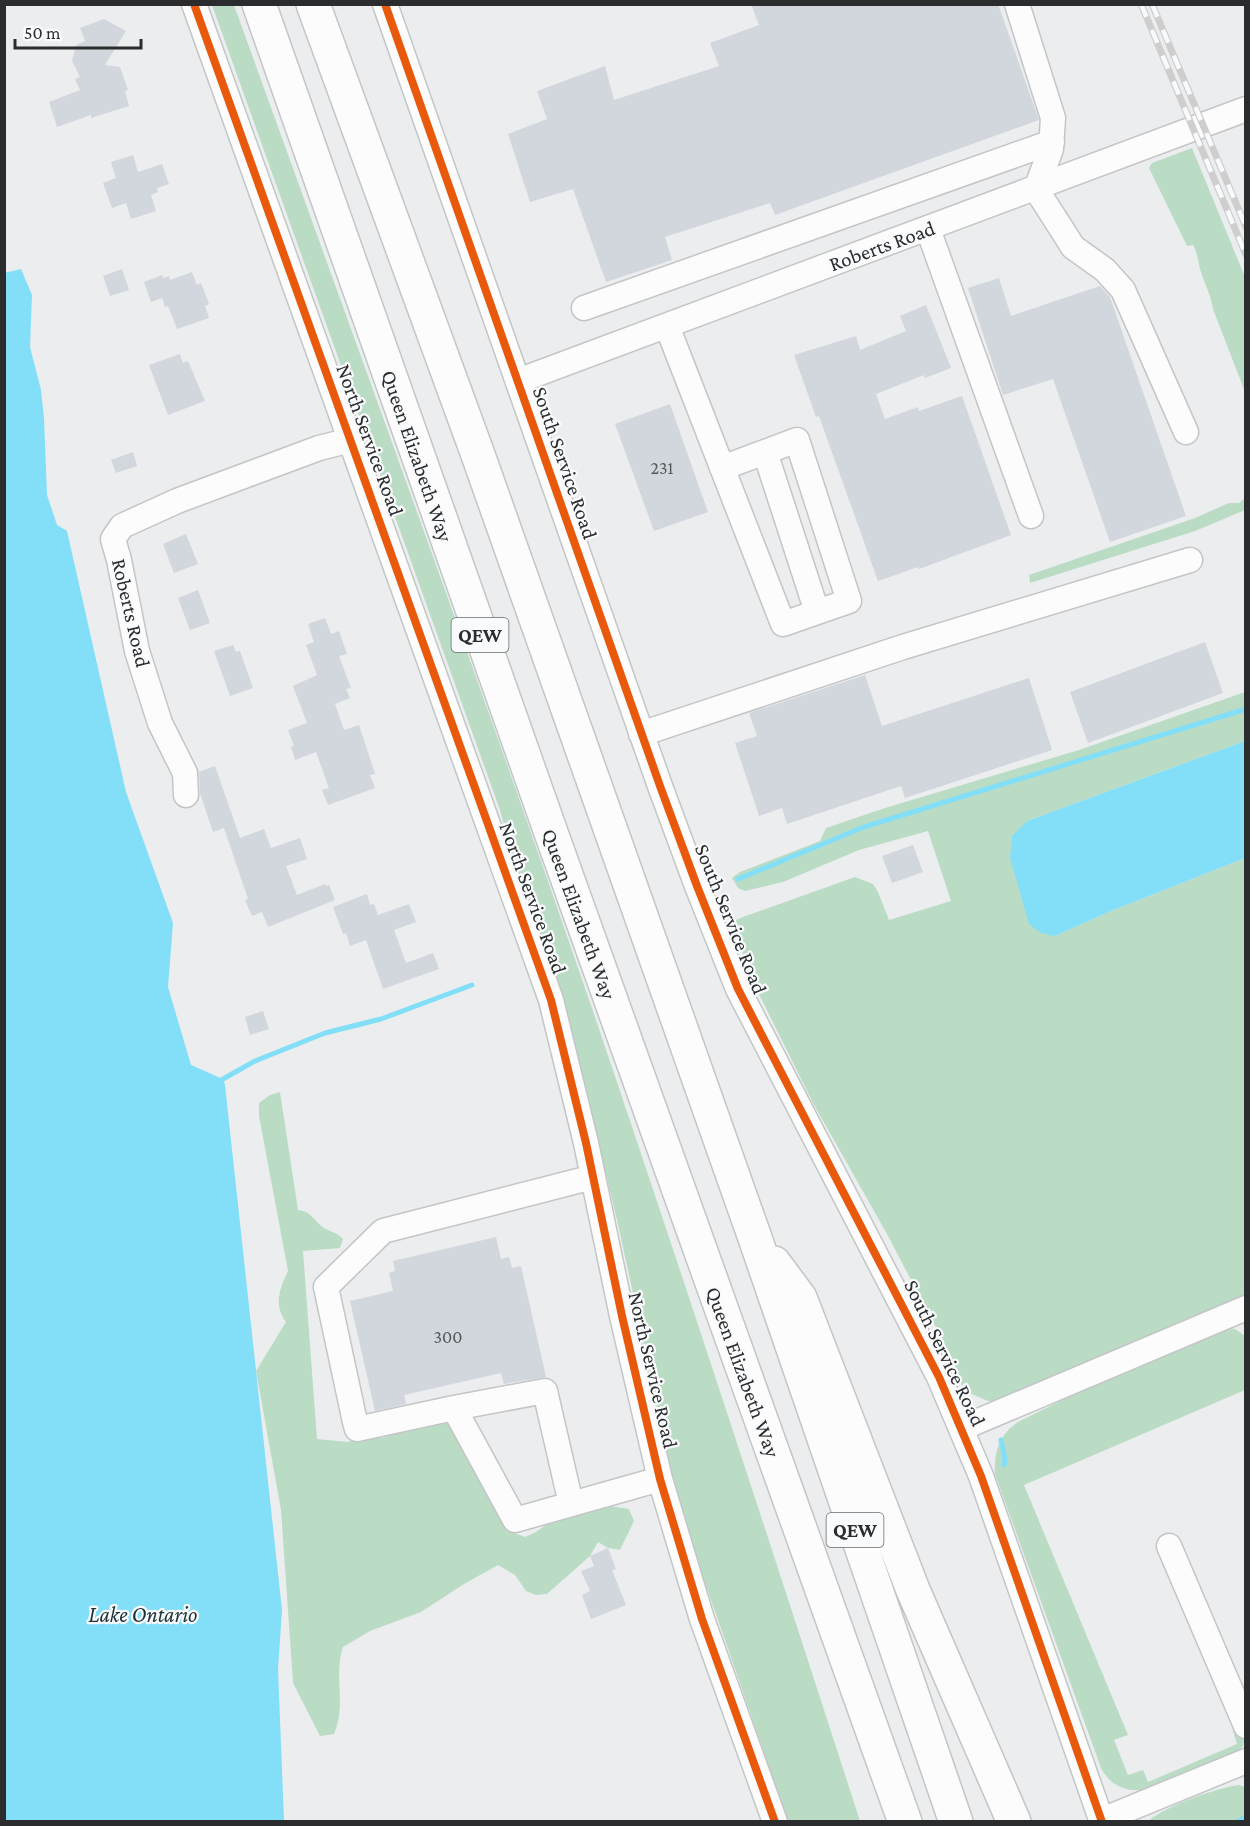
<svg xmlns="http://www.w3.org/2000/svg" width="1250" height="1826" viewBox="0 0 1250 1826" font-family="'Crimson Pro',serif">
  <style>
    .green { fill: #badcc5 }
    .water { fill: #83def8 }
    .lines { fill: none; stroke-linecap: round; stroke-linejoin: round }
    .stream { stroke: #83def8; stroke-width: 5 }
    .building { fill: #d2d6dd }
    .minor-casing { stroke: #c4c5c6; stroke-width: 27 }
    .highway-casing { stroke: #c4c5c6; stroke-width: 36 }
    .minor { stroke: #fcfcfc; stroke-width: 24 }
    .highway { stroke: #fcfcfc; stroke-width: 33 }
    .rail-casing { stroke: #cececf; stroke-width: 7 }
    .rail { stroke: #f9fafc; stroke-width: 4.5; stroke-dasharray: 14; stroke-linecap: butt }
    .cycleway-casing { stroke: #f9fafc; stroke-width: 11 }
    .cycleway { stroke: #e8590c; stroke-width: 8 }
    .labels { text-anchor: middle; stroke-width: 4.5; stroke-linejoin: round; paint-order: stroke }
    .number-label { font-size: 18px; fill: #58595c }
    .shield { fill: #f9fafc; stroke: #696a6b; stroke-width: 1.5 }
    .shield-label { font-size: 20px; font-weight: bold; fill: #2b2c2d }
    .street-label { font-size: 21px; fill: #2b2c2d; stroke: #f9fafc }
    .water-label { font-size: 22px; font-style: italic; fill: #1c3239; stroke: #f9fafc }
  </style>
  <rect width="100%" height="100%" fill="#ecedee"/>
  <path class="green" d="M212,5H234C355,341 478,676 594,1014C685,1282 773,1552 860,1821H788L680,1511L618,1224L574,1042L551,965L510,847L500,810Z
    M1192,148L1245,277V392L1213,309C1211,295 1205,285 1201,272C1198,262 1198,254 1193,245L1187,246L1149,168L1152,163Z
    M1245,498V510L1195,531L1030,583L1029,575L1195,518L1229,503H1239Z
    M1245,692V741L1027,821L1055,936L1111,911L1245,858V1298L999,1402L988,1401L972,1394L961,1384L952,1358L887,1234L813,1103L751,978L734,926L736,920L743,917L855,877L873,884L878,892L889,920L951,901L928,831L859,850L783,882L745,891L738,888L732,878L740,872L820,841L826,828L885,808L1079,750Z
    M280,1092L298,1210C314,1212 315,1224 326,1229C335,1234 335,1231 343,1239L340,1248L303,1251L317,1439L348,1442L360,1438H382L437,1420L451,1425L506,1525L514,1533L525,1537L536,1532L547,1524L603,1505L629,1509L634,1521L620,1550L608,1548L598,1542L590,1556L547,1594L536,1595L526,1591L515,1575L498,1565L464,1584L421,1612L370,1631L343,1647C333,1677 347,1703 334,1734L320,1736L293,1683L281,1510L256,1371L286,1322C273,1305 280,1288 288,1271L259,1116V1103L270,1095Z
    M1227,1328L1235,1329L1245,1336V1390L1024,1485L1128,1735L1114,1740L1128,1775L1143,1770L1148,1782L1237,1744L1233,1731L1234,1730L1244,1740L1243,1746L1238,1751L1148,1789C1128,1793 1111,1787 1101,1768L995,1474C994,1452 999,1435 1018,1422L1101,1381Z
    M1239,1785L1245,1787V1821H1148C1167,1806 1215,1788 1239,1785Z"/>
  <path class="water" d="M21,269L32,295L30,347L41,390L44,418L47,495L57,525L67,531L126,792L173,923L168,987L191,1065L223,1079L225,1085L282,1610L278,1669L284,1821H5L4,273Z
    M1245,741V858L1111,911L1055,936L1041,933L1029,924L1010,858L1012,836L1027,821Z"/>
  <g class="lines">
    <path class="stream" d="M738,879L864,827L1246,709
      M223,1079L255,1061L325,1033L381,1019L472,985
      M1001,1440L1005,1459L1004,1465
      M1237,1822L1246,1817"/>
  </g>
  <path class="building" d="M751,4H998L1039,120L775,215L770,203L665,237L672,260L606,282L573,189L530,202L508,134L547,119L537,91L605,66L614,100L719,66L710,43L759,25Z
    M104,19L126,31L105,65L120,67L128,90L125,91L129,106L91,118V115L57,127L49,102L80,90L75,79L80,77L72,61L76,45L85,41L80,28Z
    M133,155L138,172L162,164L169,184L157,188L158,192L151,195L156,211L131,219L126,203L112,208L103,183L116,178L111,162Z
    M122,269L129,290L110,296L103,276Z
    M192,272L197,285L201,283L209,304L205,306L209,318L177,329L168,306L165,307L162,298L151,302L144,282L162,275L163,278L169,276L170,280Z
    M999,278L1011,316L1100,286L1110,297L1186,516L1110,542L1053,379L1003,395L968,288Z
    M926,305L951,368L925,378L924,375L876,394L885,419L918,407L919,411L962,396L1011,535L919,569L918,567L878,581L819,416L816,417L794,355L856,336L860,350L906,331L900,316Z
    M180,354L183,363L188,361L205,401L168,415L149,365Z
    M670,404L708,512L654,531L615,424Z
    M133,452L137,466L116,473L111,460Z
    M186,534L198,564L174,573L163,544Z
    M198,590L210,623L190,630L178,598Z
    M325,618L331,634L339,631L347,654L339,656L351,688L346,689L350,698L335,704L344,730L359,725L375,774L370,775L375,788L328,805L322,790L329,788L316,752L295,760L291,747L294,746L288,730L307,723L293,686L317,675L306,645L314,642L308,624Z
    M1205,642L1223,693L1088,743L1070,692Z
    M233,645L236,652L240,651L253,688L230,696L214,651Z
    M865,675L882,726L1029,678L1052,750L905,798L901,786L787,824L782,808L759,816L735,743L757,736L749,713Z
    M215,766L240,838L264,829L271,848L300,838L307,859L286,866L297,895L325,884L326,886L329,885L335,900L268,927L262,912L252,916L245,900L248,899L224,828L213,832L200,793L199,772Z
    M913,845L923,872L892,883L882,856Z
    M367,894L370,905L374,904L378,915L409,904L416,922L394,930L406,963L433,953L439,969L383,989L366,940L350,946L346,933L343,934L333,907Z
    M263,1011L269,1029L250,1035L245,1017Z
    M496,1237L501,1259L509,1257L512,1268L521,1266L546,1377L504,1384L501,1373L404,1395L406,1404L375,1411L350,1301L393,1291L389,1273L395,1271L393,1261Z
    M608,1548L616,1569L612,1570L626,1605L591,1619L582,1595L590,1591L581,1571L594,1566L590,1556Z"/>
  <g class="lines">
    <g class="minor-casing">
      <path id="minor" d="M194,4L551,1000L586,1143L622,1316L660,1479L702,1619L775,1822
        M385,4L660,786L697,886L738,989L939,1377L981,1476L1102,1822
        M1017,4L1053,118L1051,149L1036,189L1073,247L1105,270L1123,290L1186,432
        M928,229L1031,516
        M584,308L1052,142
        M667,326L783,624L849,601L797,440L722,468
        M518,381L1246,109
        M765,452L817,612
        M641,734L903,647L1190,560
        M186,795L185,773L160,723L137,651L119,560L113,539L122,526L177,501L319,448L351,440
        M593,1177L383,1231L326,1287L355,1422L357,1429L454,1408L515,1520L660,1479
        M454,1408L545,1391L571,1504
        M962,1428L1246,1308
        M1169,1546L1246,1726
        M1102,1820L1246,1761"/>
    </g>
    <g class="highway-casing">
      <path id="highway" d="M259,4C472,611 686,1217 905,1822
        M313,4L477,452L755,1238L956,1822
        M774,1263L800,1298L913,1590L1014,1822"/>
    </g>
    <use href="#minor" class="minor"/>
    <use href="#highway" class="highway"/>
    <g class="rail-casing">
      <path id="rail" d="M1141,4L1246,255
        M1152,4L1246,227"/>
    </g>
    <use href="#rail" class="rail"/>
    <g class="cycleway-casing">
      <path id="cycleway" d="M194,4L551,1000L586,1143L622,1316L660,1479L702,1619L775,1822
        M385,4L660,786L697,886L738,989L939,1377L981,1476L1102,1822"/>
    </g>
    <use href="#cycleway" class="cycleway"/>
  </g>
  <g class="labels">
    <g class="number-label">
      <text x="662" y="474">231</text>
      <text x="448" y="1343">300</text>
    </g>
    <g class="shield">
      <rect x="451.5" y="618" width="57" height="34" rx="4.5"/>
      <rect x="826.5" y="1513" width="57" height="34" rx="4.5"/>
    </g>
    <g class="shield-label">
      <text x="480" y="642">QEW</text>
      <text x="855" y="1537">QEW</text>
    </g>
    <g class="street-label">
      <text transform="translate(882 246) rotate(-20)" y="7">Roberts Road</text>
      <text transform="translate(370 440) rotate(70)" y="7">North Service Road</text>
      <text transform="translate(417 456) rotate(71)" y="7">Queen Elizabeth Way</text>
      <text transform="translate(565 463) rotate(71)" y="7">South Service Road</text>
      <text transform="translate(131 613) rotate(77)" y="7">Roberts Road</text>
      <text transform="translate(533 898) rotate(70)" y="7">North Service Road</text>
      <text transform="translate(579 914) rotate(70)" y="7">Queen Elizabeth Way</text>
      <text transform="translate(731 919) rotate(68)" y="7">South Service Road</text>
      <text transform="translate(945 1353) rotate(64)" y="7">South Service Road</text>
      <text transform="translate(653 1370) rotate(77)" y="7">North Service Road</text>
      <text transform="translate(743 1372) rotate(70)" y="7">Queen Elizabeth Way</text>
    </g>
    <g class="water-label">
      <text x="143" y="1622">Lake Ontario</text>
    </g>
  </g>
  <rect width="1250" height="1826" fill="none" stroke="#2b2c2d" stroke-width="12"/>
  <path d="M15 39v9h126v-9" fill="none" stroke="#2b2c2d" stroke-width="3"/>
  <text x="24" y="39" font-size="18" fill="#2b2c2d" stroke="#f9fafc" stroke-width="4.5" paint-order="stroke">50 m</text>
</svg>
